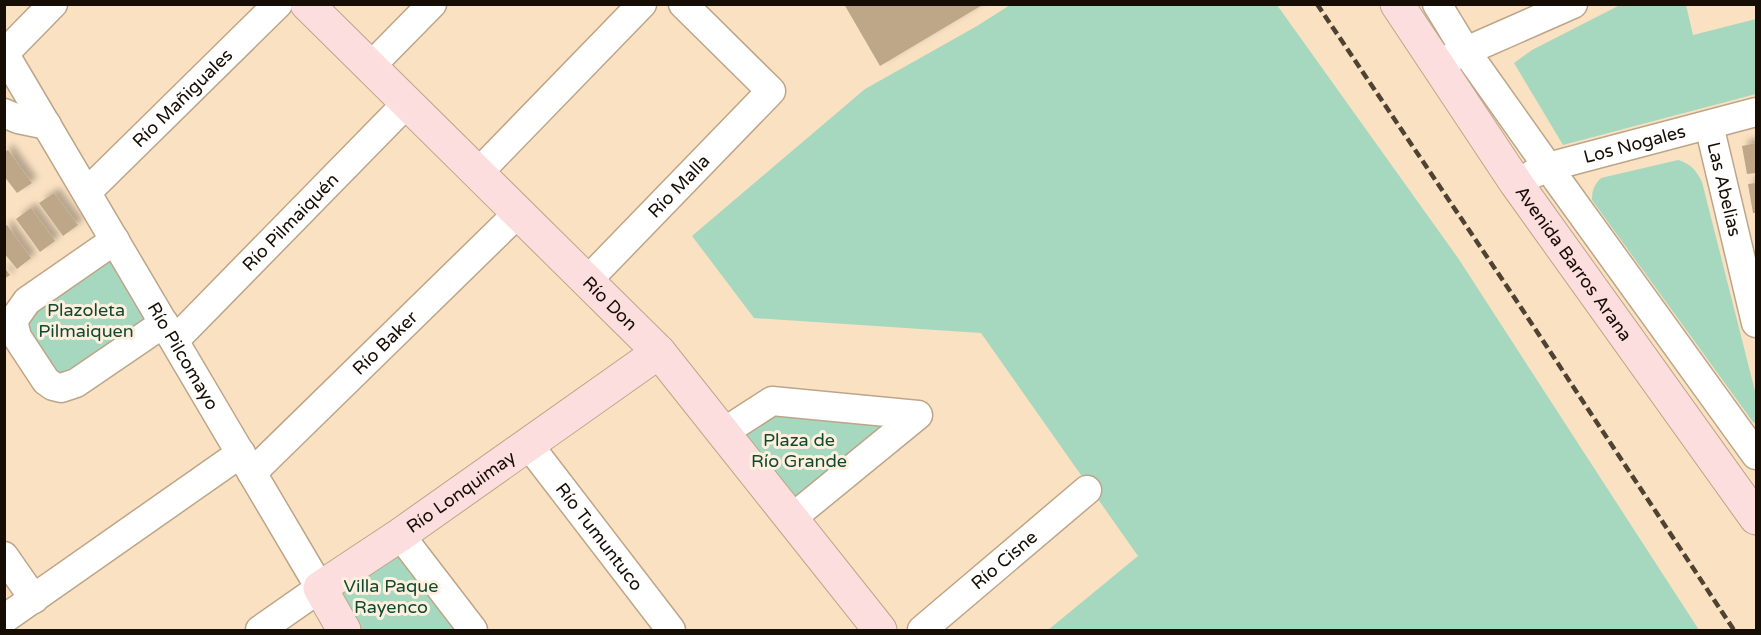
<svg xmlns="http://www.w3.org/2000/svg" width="1761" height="635" viewBox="0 0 1761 635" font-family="'Varela Round',sans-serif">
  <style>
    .green { fill: #a6d8bf }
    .building { fill: #bea689; filter: url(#shadow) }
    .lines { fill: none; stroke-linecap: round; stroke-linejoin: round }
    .street-casing { stroke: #bda588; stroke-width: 31 }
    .secondary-casing { stroke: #bda588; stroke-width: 35 }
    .street { stroke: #fff; stroke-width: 28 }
    .secondary { stroke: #fddede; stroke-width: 33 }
    .rail { stroke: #4e4232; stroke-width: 4.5; stroke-dasharray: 9 4.5; stroke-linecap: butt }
    .labels { text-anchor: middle; stroke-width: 6; stroke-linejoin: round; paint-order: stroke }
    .street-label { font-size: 18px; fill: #160e04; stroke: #fff0de }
    .park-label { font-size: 18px; fill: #0f4933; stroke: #fff0de }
  </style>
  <defs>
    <filter id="shadow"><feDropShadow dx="5.5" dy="-5.5" stdDeviation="3" flood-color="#0004"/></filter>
  </defs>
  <rect width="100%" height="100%" fill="#fae1c2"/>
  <path class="green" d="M1622,4L1686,5L1693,35L1756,19V94L1563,145L1514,63L1532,50Z
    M1010,5H1277L1458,258L1699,630H1048L1138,556L981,333L754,318L692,236L865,89L977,26Z
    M1678,160C1691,164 1696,170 1702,182L1756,395V423L1753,422L1592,200C1592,190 1594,185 1601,178Z
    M105,260L119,263L152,323L84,370L56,375L27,325L37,306Z
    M774,413L889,423L794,502L741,435Z
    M398,548L461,630H360L338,589Z"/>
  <path class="building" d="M844,4H984L880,66Z
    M1756,143V173L1747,174L1742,146Z
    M8,150L32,183L17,193L4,176V152Z
    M1756,183V213H1753L1748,184Z
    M54,193L78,225L63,236L39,203Z
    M31,208L55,241L40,252L16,219Z
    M7,225L31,258L17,269L4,253V227Z
    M4,267L10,275L4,279Z"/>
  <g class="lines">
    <g class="street-casing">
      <g id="street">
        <path d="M1437,4L1465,50L1548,167L1756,455"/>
        <path id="s1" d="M4,53L320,588L260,630"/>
        <path d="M5,53L53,4"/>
        <path d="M1448,59L1573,4"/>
        <path d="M370,67L432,4"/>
        <path d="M4,113L18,119L47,125"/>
        <path id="s2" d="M1709,125L1756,323"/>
        <path d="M478,173L642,4"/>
        <path id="s3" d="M1533,174L1548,167L1756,112"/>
        <path id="s4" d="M87,192L278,4"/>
        <path d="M115,240L27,301L15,318L14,325L17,337L46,381L53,386L61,388L76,383L164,323"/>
        <path id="s5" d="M587,281L771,91L683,4"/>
        <path id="s6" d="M175,340L407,103"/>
        <path d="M724,432L772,401L918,415L792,518"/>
        <path id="s7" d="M528,444L671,630"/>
        <path id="s8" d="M252,473L518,213"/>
        <path d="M400,535L473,630"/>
        <path d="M4,556L34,599"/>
        <path d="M4,619L241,453"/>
        <path id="s9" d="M922,630L1087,490"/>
      </g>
    </g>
    <g class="secondary-casing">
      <g id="secondary">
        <path id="s10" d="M307,4L659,352L880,630"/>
        <path id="s11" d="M1397,4L1516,183L1756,518"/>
        <path id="s12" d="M344,630L320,588L400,535L659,352"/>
      </g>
    </g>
    <use href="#street" class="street"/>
    <use href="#secondary" class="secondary"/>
    <path class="rail" d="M1317,4L1512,294L1734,630"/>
  </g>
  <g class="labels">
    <g class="street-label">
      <text dy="6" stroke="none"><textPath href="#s4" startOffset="134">Río Mañiguales</textPath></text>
      <text dy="6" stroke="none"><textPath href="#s3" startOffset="106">Los Nogales</textPath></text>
      <text dy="6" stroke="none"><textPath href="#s5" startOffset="132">Río Malla</textPath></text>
      <text dy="6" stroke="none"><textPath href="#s2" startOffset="66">Las Abelias</textPath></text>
      <text dy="6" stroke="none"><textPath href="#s6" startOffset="165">Río Pilmaiquén</textPath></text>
      <text dy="6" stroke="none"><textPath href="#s11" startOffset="314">Avenida Barros Arana</textPath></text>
      <text dy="6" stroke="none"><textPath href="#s10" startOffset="426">Río Don</textPath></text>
      <text dy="6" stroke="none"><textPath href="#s8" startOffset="186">Río Baker</textPath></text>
      <text dy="6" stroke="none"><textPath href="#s1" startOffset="352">Río Pilcomayo</textPath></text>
      <text dy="6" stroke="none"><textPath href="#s12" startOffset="219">Río Lonquimay</textPath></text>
      <text dy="6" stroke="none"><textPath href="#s7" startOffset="117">Río Tumuntuco</textPath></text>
      <text dy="6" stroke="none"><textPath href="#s9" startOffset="108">Río Cisne</textPath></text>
    </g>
    <g class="park-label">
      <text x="86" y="316">Plazoleta<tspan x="86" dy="21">Pilmaiquen</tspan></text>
      <text x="799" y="446">Plaza de<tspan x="799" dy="21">Río Grande</tspan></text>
      <text x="391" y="592">Villa Paque<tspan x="391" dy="21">Rayenco</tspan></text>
    </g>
  </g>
  <rect width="1761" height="635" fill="none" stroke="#160e04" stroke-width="12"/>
</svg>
